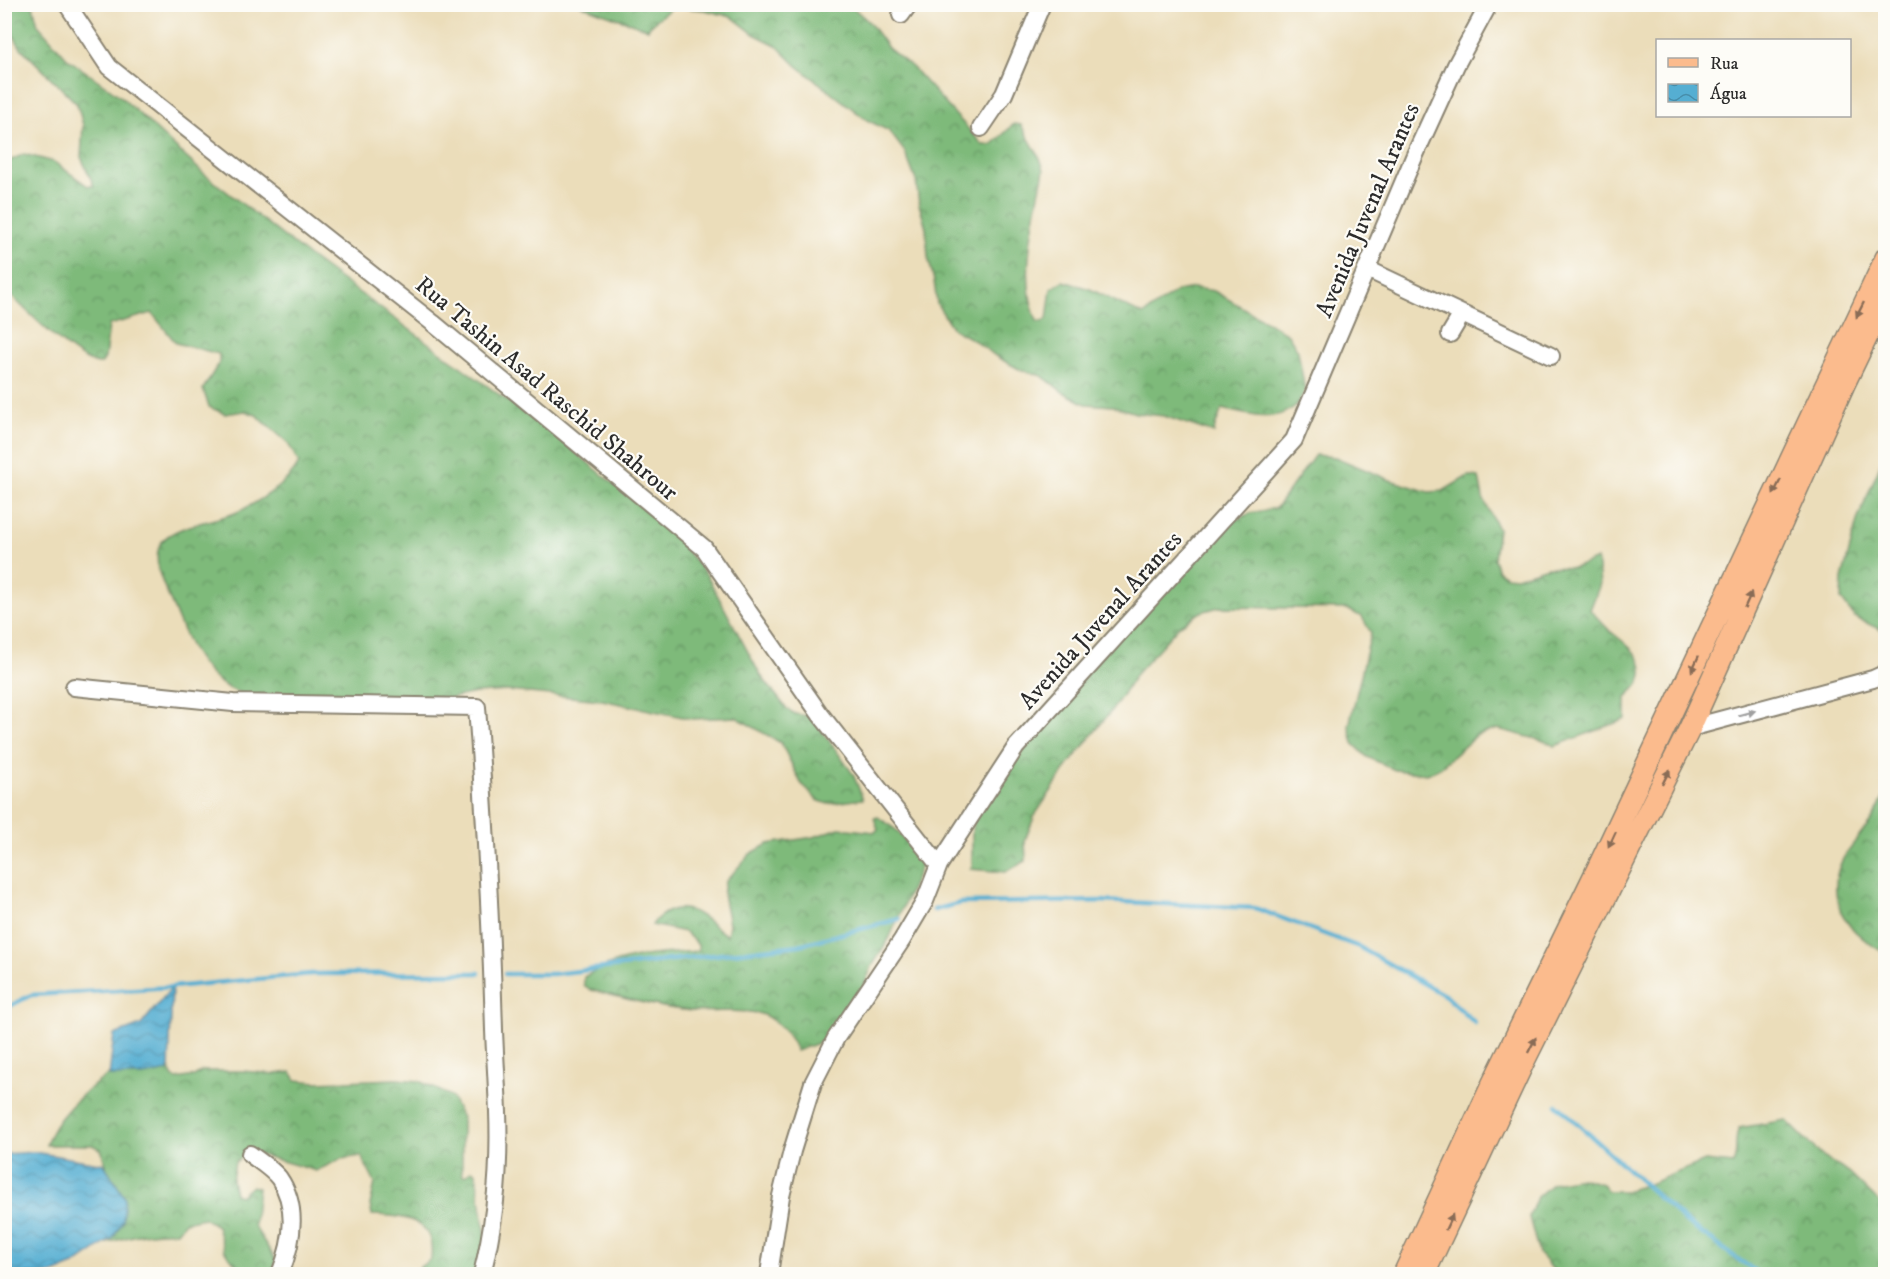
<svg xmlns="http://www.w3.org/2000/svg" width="1890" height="1279" viewBox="0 0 1890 1279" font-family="'IM FELL DW Pica',serif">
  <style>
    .forest { fill: url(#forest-crowns); stroke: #547252; stroke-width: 1.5 }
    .water { fill: url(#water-waves); stroke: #406c7e; stroke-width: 1.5 }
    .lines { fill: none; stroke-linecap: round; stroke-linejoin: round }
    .stream { stroke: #55aed2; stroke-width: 4.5 }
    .minor-casing { stroke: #8b8472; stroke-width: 20 }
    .major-casing { stroke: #8b8472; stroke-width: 24 }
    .minor { stroke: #fff; stroke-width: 16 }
    .major { stroke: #fbbb8d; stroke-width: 21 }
    .oneway { fill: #896c57 }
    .oneway2 { fill: #a0a0a0 }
    .labels { text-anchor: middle; stroke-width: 4.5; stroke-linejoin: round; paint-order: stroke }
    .street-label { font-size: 24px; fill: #2b2b2b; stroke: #fdfcf7 }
  </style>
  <defs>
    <pattern id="forest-crowns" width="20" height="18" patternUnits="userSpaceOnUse" patternTransform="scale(1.5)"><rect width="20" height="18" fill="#7eba7a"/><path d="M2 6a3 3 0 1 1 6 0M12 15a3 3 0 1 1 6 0" fill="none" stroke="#679764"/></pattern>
    <pattern id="water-waves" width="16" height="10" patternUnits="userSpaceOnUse" patternTransform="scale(1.5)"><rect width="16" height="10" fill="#55aed2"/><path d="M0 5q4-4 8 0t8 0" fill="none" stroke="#478eab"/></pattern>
  </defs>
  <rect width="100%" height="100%" fill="#fdfcf7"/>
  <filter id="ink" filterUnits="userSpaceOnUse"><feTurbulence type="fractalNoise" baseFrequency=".0167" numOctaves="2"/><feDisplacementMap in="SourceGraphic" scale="12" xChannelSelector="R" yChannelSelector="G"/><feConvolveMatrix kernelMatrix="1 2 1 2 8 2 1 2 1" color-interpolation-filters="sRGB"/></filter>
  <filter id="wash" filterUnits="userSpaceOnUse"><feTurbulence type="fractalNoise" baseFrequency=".008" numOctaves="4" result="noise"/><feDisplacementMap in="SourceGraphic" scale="24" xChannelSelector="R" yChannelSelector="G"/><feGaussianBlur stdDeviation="1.35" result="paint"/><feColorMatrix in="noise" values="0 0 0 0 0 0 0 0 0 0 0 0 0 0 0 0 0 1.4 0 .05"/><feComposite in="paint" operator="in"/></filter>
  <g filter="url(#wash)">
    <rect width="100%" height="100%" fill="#ebddba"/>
    <path class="forest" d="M5,5H33L38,25L68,59L120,96L203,173L310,257L556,436L668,529L706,574L761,676L787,709L795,714L808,716L820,728L853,774L863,799L828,804L817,800L801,783L781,743L736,717L692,719L602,700L508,691L476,693L404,707L246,696C239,693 232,690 225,686C199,670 186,639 175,612C168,593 152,568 159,547C165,526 217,521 235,513C256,504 289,483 299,463L287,442L256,415L245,411L225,414L209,407L203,389L219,363V354L176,343L152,313L109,325L105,358L101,364C80,366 28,311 11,296L5,293V163L24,154L54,162L88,186H94L81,157L83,125L77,104L21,48L5,22Z
      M580,5H850L869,22L888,48L912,67L983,145H992L1014,124L1021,125L1040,158L1044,170C1035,215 1018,277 1037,321L1042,322L1047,319L1051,289L1063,281L1090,289L1143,315L1177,291L1195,288L1214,291L1288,334L1298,351L1305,391C1302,396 1298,404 1294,407C1272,424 1246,414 1222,409L1215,426L1214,433L1164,416L1136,413L1113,406L1086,404L1063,392L1042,376L1019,369L997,357L975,341L953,329L937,304L934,281L928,257L926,228L919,204L916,181L905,152L889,131L867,120L797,66L776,45L754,34L732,17L705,10L673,7L652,23L648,29Z
      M1885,453L1886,632H1885L1854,617L1841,599L1842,579L1857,521Z
      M1315,455L1335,457L1390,480L1429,492L1443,491L1468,476L1479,477L1483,498L1498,529L1494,559L1498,571L1506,576L1516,577L1548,567L1574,568L1597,559L1600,584L1590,610C1597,617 1603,624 1610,631C1623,642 1648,657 1641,679C1639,686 1631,692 1626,697V719L1555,746L1544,741L1498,729L1477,735L1438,769L1427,774L1395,770L1367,757L1353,743L1349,726L1371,633L1362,617L1347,609L1219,607L1201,612L1180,625L1136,674L1115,706L1070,763L1035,815L1025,840L1026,861L1005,872L970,869L972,866V828L977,807L1165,579L1220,527L1251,513L1276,508Z
      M1885,796V953C1854,936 1828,910 1838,871C1843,853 1858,839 1869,824C1876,816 1879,805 1885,796Z
      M878,817L895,829L923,861L889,939L872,966L853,1012L831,1038L796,1051C794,1037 771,1015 757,1013C736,1009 713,1013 692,1011C658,1008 625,998 591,990L584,985V977C622,954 655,955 698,951V945L685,932L652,925C657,918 660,916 667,912C691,900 709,923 727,936L729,924L723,894L725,882L750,854L768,844L814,837L839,828L875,832L878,829L874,818Z
      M131,1064L170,1068L172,1077L177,1079L194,1076L202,1071H242L275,1074L291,1072L296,1080L316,1082L397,1079L419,1081L451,1096L462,1118V1174L465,1176L472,1170L476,1173L488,1250L478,1274H418L420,1267L431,1259C436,1218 403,1216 372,1215L370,1205L375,1183L361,1156L341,1159L316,1171L258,1154L245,1155L235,1162L232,1180L235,1194L240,1196L252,1186L258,1188L254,1226L276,1260L273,1274H237V1266L224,1250L217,1226L204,1218L185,1222L177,1232C148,1230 121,1239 94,1247L106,1165L101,1149L92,1145H46C54,1119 82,1093 105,1077C112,1071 122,1068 131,1064Z
      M1786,1120L1823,1157L1849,1173L1885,1208V1274H1557L1539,1254L1529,1217L1537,1197L1553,1183L1581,1178L1602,1184L1608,1191H1625L1649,1184L1705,1161L1733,1164C1739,1152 1733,1140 1739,1128Z"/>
    <path class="water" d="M172,987L169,1071L143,1076H109L114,1035L141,1025Z
      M34,1152L104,1164L125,1198L123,1221L113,1238L74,1265L51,1274H5V1154Z"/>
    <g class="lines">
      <path class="stream" d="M934,910L961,903L1101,901L1255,908L1359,947L1446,996L1475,1023
        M505,974H553L799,945L899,919
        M4,1009L31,995L172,987L311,974L479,973
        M1557,1105L1687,1223L1759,1274"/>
    </g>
  </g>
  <g filter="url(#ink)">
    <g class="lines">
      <g class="minor-casing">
        <path id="minor" d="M67,4L109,67L433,323L704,548L820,714L939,865
          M901,15L909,4
          M981,128L1004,94L1042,4
          M1367,269L1551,356
          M1450,334L1462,314
          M74,687L233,703L477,707C485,815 491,922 494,1030C495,1057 497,1085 498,1112C500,1165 495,1223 482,1274
          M1690,728L1873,679L1886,673
          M250,1154C259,1161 272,1169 279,1178C299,1207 292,1244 280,1274
          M769,1274L781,1196L792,1151L813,1083L836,1038L902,940L925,901L939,865L1016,747L1294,440L1414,157L1456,65L1489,4"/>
      </g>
      <g class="major-casing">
        <path id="major" d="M1404,1274L1493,1083L1600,864L1886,258
          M1424,1274L1524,1061L1690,728L1844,384L1886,297"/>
      </g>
      <use href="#minor" class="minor"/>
      <use href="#major" class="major"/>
    </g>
    <defs><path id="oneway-solid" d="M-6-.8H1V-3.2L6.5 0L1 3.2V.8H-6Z" transform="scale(1.5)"/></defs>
    <g class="oneway">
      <use href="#oneway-solid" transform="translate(1860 310) rotate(116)"/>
      <use href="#oneway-solid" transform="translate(1777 487) rotate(116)"/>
      <use href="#oneway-solid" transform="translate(1748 600) rotate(-66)"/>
      <use href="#oneway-solid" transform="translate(1695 664) rotate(115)"/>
      <use href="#oneway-solid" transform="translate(1666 777) rotate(-63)"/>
      <use href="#oneway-solid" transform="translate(1612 840) rotate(115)"/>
      <use href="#oneway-solid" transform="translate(1532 1045) rotate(-63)"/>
      <use href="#oneway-solid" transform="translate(1449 1222) rotate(-65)"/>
    </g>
    <use class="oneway2" href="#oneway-solid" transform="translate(1747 713) rotate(-15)"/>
  </g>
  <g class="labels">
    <g class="street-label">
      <text transform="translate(1367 210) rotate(-67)" y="8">Avenida Juvenal Arantes</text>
      <text transform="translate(547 388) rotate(40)" y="8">Rua Tashin Asad Raschid Shahrour</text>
      <text transform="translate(1100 620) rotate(-48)" y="8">Avenida Juvenal Arantes</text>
    </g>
  </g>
  <rect width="1890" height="1279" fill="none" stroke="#fdfcf7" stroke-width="24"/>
  <rect x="1656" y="39" width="195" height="78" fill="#fdfcf7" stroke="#a9a8a5" stroke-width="1.5"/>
  <rect x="1668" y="58" width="30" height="9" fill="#fbbb8d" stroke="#a9a8a5" stroke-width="1.5"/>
  <text x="1710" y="69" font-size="18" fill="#2b2b2b">Rua</text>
  <rect x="1668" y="84" width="30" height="18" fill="url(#water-waves)" stroke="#a9a8a5" stroke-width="1.5"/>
  <text x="1710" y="99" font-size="18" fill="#2b2b2b">Água</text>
</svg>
